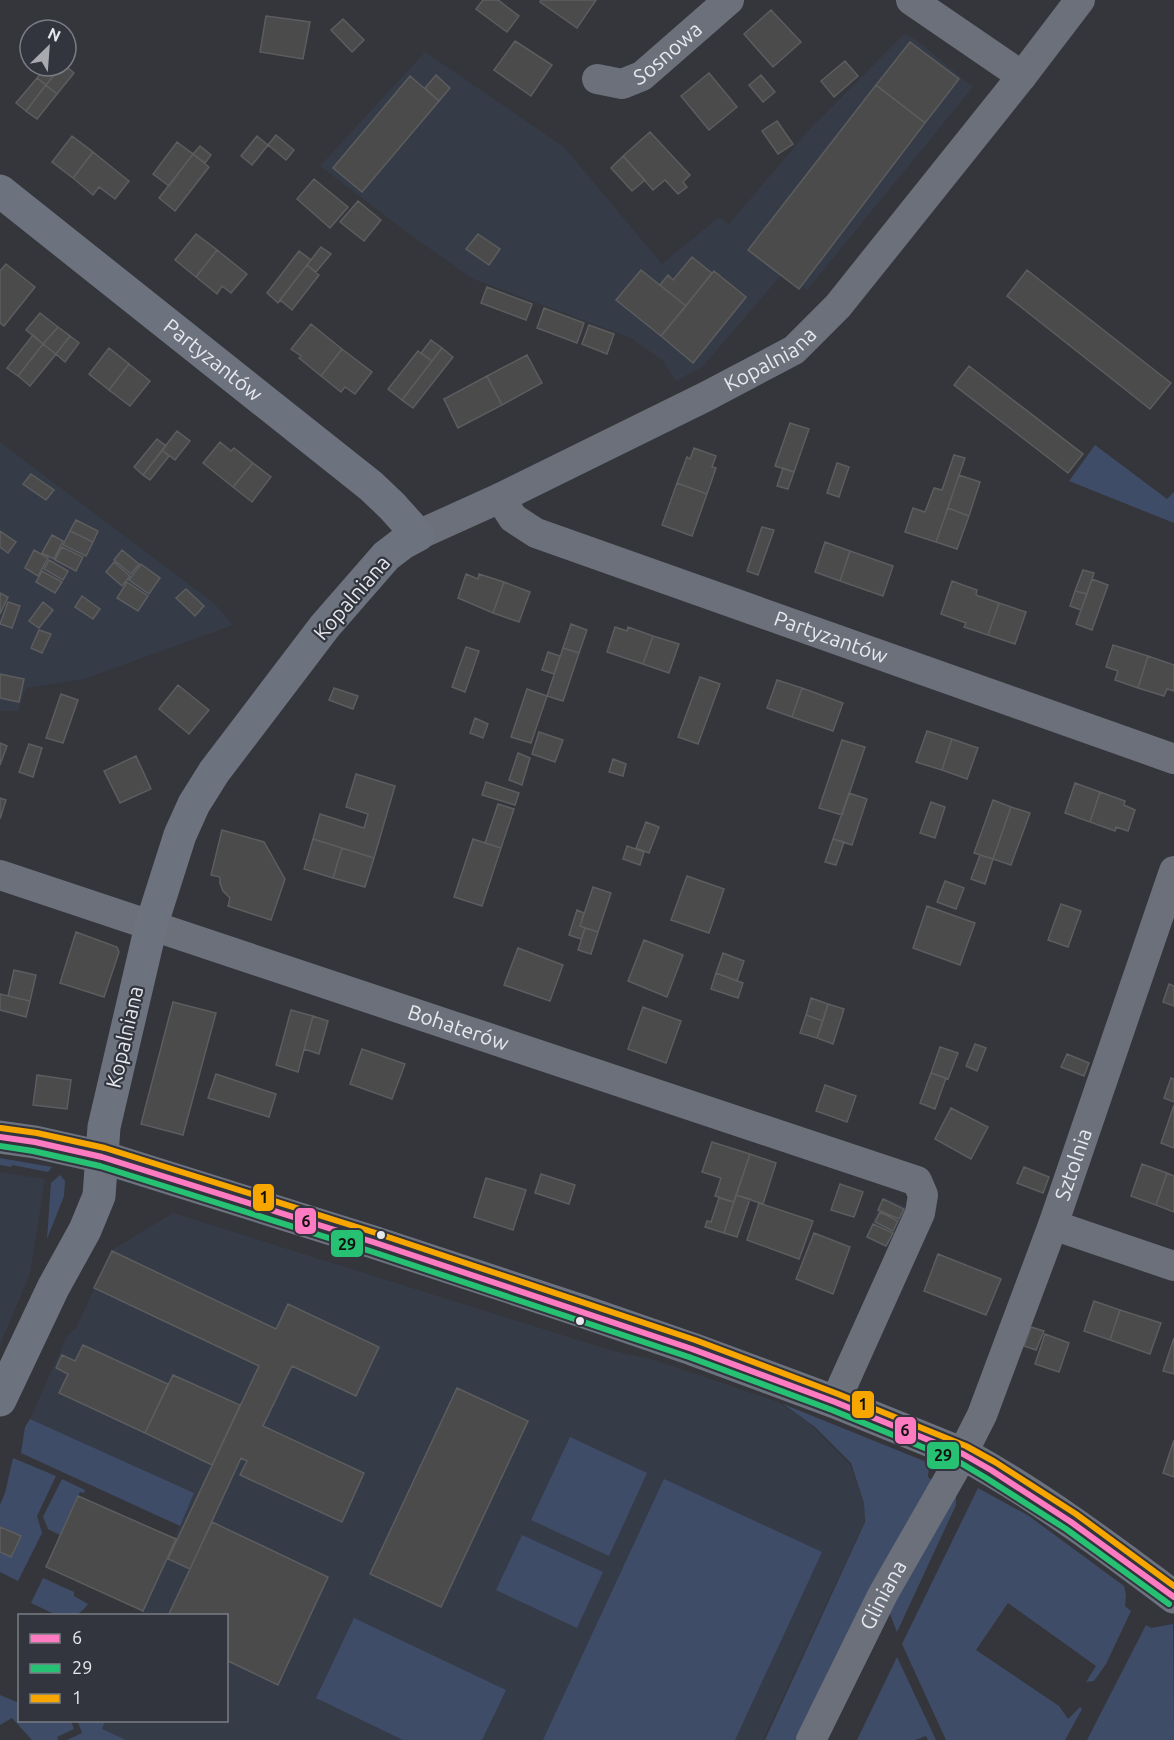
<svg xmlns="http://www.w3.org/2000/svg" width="1174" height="1740" viewBox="0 0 1174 1740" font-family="Ubuntu,sans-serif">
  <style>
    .built { fill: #363b48 }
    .green { fill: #3f4c68 }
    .building { fill: #4b4b4c; stroke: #5c5d5e; stroke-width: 1.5 }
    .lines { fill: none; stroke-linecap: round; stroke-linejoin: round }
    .street { stroke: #6b707b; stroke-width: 30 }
    .secondary { stroke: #6c727e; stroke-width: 33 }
    .bus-1-casing { stroke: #32353e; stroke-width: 10 }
    .bus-2-casing { stroke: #32353e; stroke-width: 10 }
    .bus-3-casing { stroke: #32353e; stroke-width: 10 }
    .bus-1 { stroke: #fe7ac1; stroke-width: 6 }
    .bus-2 { stroke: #26c172; stroke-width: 6 }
    .bus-3 { stroke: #f7a600; stroke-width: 6 }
    .bus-dot { fill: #e6e8ed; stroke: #32353e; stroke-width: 2 }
    .labels { text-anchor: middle; stroke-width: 4.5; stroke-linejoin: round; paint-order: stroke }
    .street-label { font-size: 21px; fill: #e6e8ed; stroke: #32353e }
    .line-badge { stroke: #32353e; stroke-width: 2 }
    .pale-badge-label { font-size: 16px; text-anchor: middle; font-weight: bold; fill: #111 }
  </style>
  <rect width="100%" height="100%" fill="#35363b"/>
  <path class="built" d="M904,34L916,40L973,87L807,290L784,272L702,367L676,381L663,361L631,338L473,279L412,236L320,166L425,52L564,147L662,264L719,217L729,224L809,130Z
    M0,442L215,604L233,625L84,679L26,688L18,711H0Z
    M0,1172L45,1179L30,1274L0,1345Z
    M884,1197L906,1207L887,1248L865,1238Z
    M173,1213L610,1350L654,1360L696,1374L778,1402L809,1423L850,1464L864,1503V1523L763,1740H84L92,1721L226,1720V1616L140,1615L194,1493L30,1419L67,1336L76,1328L112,1250Z"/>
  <path class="green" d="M1095,445L1167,499L1174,492V523L1069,481Z
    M0,1158L52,1167L48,1172L12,1165L11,1167L0,1165Z
    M60,1175L65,1181L64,1196L47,1239L51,1183Z
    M783,1404L929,1463L928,1477L933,1481L797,1740H765L865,1522L864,1503L851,1463L815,1427Z
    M30,1419L194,1493L180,1526L21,1453L25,1427Z
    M570,1437L647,1473L609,1556L531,1520Z
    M13,1458L56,1476L37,1516L42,1533L18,1581L0,1572V1552L20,1536L0,1527V1505L5,1493Z
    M62,1479L85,1490L84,1493L80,1492L78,1496L60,1535L48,1529L43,1517Z
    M664,1479L822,1552L735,1740H543Z
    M978,1488L1029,1516L1124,1586L1126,1595L1125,1606L1131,1611L1106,1664L1094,1681L1086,1682L1096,1666L1008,1603L976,1650L1059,1706L1068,1719L1080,1707L1082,1709L1065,1740H946L902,1644Z
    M956,1489V1505L897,1632L888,1609Z
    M522,1535L603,1572L577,1628L496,1590Z
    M43,1578L74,1592V1596L88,1604C72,1627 51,1612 31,1603Z
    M354,1618L506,1690L482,1740H403L316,1698Z
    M1173,1624L1174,1740H1087L1146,1625L1151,1628Z
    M897,1657L936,1740H928L926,1736L915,1740H857Z
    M0,1695L19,1703L20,1720L71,1721L74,1729L57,1737L58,1740H32L12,1718L0,1725Z
    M77,1720L105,1721L102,1729L126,1740H67L82,1733Z"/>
  <path class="building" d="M483,0H498L519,16L507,32L476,9Z
    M541,0H596L577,28L540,2Z
    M771,10L801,42L773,67L744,34Z
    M266,16L310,22L303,59L260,52Z
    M343,19L364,40L352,52L331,30Z
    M515,41L552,65L531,96L494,70Z
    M910,42L959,79L925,123L876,85Z
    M845,61L858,76L834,97L821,81Z
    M46,66L60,68L46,85L37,78Z
    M62,66H66L74,73L57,94L46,85Z
    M709,73L737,107L709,130L681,96Z
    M436,75L450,88L439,101L425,88Z
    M761,75L775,92L763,102L749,85Z
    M410,76L439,101L362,192L333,168Z
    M37,78L46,85L26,111L16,103Z
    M46,85L57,94L37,119L26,111Z
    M876,85L925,123L799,289L748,250Z
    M777,121L793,144L778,154L762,131Z
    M650,132L690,175L683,182L687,187L678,194L665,180L653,190L623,156Z
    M276,135L294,150L286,160L268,145Z
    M72,136L93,152L73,178L52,162Z
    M257,136L268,145L252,165L241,156Z
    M177,142L193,154L169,186L153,174Z
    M200,146L211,155L205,163L193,154Z
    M93,152L129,181L115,199L99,187L93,195L73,178Z
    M193,154L209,167L175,211L159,198Z
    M623,156L645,180L632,191L611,168Z
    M314,179L348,207L330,228L297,199Z
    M358,201L381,220L364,241L340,222Z
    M196,234L217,250L196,277L175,260Z
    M478,234L500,249L489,265L466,249Z
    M321,247L331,254L316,272L307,265Z
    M217,250L247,274L231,293L222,286L217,294L196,277Z
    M299,251L311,260L278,303L267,293Z
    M692,257L712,273L686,306L660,285L668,275L673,280Z
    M6,264L35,287L4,326L0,323V271Z
    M307,265L319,275L292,310L280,300Z
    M641,270L686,306L661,336L616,300Z
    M1027,270L1171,383L1150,409L1007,296Z
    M714,271L746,297L693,363L661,336Z
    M487,287L532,304L526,320L481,303Z
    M544,308L584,323L577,343L537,328Z
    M40,313L58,327L43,344L26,330Z
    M311,324L342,349L321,376L299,358L301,356L291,349Z
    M589,325L614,334L607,354L582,344Z
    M58,327L70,336L56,354L43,344Z
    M33,335L43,344L18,376L7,368Z
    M70,336L79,343L65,362L56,354Z
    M431,340L442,348L432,361L421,353Z
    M43,344L56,354L30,386L18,376Z
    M109,348L129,364L109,390L89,374Z
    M442,348L453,357L413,408L402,400Z
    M342,349L372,372L355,394L345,387L341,392L321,376Z
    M418,351L432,361L402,400L388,389Z
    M527,355L542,383L502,405L487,376Z
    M129,364L150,381L130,406L109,390Z
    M969,366L1083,454L1068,473L954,385Z
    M487,376L502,405L458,428L444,399Z
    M790,423L809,429L794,472L775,466Z
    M177,431L190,441L175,460L162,450Z
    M157,439L166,446L143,475L134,467Z
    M220,442L231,451L234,448L253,463L233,487L203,463Z
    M694,448L716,456L712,467L716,468L707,494L677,483L687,457L690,459Z
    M162,450L169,456L150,480L143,475Z
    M954,455L965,458L936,542L905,532L913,508L925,512L934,488L942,490Z
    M253,463L271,477L252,502L233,487Z
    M837,463L849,467L839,497L827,493Z
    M783,468L794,472L788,489L777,486Z
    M31,474L54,490L46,500L23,484Z
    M959,475L980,482L969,516L948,508Z
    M677,483L707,494L692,536L662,525Z
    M948,508L969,516L957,549L936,542Z
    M76,520L98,531L93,542L70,531Z
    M762,527L774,530L758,575L747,571Z
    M0,531L16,542L8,553L0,547Z
    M70,531L93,542L86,556L63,545Z
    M52,535L63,541L54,559L42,553Z
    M825,542L850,551L840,581L815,572Z
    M62,547L83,557L76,571L55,560Z
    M34,550L48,558L38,576L25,568Z
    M122,550L139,564L131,574L114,560Z
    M850,551L893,566L883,596L840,581Z
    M49,560L68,571L63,580L44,569Z
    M114,562L130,576L122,586L106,572Z
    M141,564L160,578L149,594L129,580Z
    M1083,570L1094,573L1087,594L1075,591Z
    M42,571L62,582L55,593L36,582Z
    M466,574L478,579L479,574L504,582L493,613L458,598Z
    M1092,579L1108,585L1092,630L1076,624Z
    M952,581L977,590L976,595L999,603L988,635L964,627L966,623L941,614Z
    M127,582L148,596L138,611L117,598Z
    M504,582L530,592L519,622L493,613Z
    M186,589L204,606L195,616L176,598Z
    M1075,591L1087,594L1081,610L1070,606Z
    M0,593L8,597L0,614Z
    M82,596L100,609L93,619L75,607Z
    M8,602L20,606L12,628L0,624Z
    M43,602L53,610L39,628L29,621Z
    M999,603L1026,612L1015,644L988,635Z
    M571,624L587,630L579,653L563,648Z
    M615,627L627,631L628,627L653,636L643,664L607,652Z
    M39,630L51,634L42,653L31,648Z
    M653,636L679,644L669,673L643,664Z
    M1113,645L1148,656L1138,688L1115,680L1118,671L1106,667Z
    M466,647L479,651L465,692L452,687Z
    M563,648L579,653L563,701L547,696Z
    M548,652L560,656L554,674L542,670Z
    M1148,656L1174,665V691L1167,689L1164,696L1138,688Z
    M0,674L24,679L19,702L0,698Z
    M700,677L720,684L698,744L678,737Z
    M777,680L802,688L792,717L767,708Z
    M178,685L209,710L189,734L159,709Z
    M334,688L358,696L353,709L329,700Z
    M802,688L843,703L833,731L792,717Z
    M527,689L547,696L531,743L511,737Z
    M61,694L78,700L63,743L46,738Z
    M475,718L488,724L483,738L470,733Z
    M927,731L952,739L942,770L916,762Z
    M539,732L563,740L555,762L532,754Z
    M952,739L978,748L967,779L942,770Z
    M842,740L865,747L842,815L819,808Z
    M0,743L7,746L0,765Z
    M29,744L42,748L33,777L19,772Z
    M518,753L530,758L522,785L509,780Z
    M136,756L151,789L120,803L104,771Z
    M613,759L626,764L623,776L609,772Z
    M356,774L395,786L374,858L313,839L320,814L364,828L368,814L346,807Z
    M486,782L519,793L515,805L482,795Z
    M1075,783L1100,792L1090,822L1065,813Z
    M1100,792L1125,801L1124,805L1135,810L1128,831L1116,827L1115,831L1090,822Z
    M849,793L867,799L852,845L833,839Z
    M0,798L6,800L0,819Z
    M993,800L1011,807L993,859L974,853Z
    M931,802L945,807L935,838L920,833Z
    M498,804L514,809L501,848L485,843Z
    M1011,807L1030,813L1011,865L993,859Z
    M646,822L659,827L649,853L636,848Z
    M222,830L264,842L285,879L271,920L228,906L230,898L223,891L220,883V877L211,875Z
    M313,839L342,848L333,878L304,869Z
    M473,839L501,848L482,906L454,897Z
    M833,839L844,842L836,865L825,862Z
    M627,846L644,852L640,865L623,859Z
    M342,848L374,858L365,887L333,878Z
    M980,855L993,859L985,884L971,879Z
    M687,876L724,889L709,933L671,920Z
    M945,881L964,888L956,909L937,902Z
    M593,887L611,893L598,932L580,926Z
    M1061,904L1081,911L1068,947L1048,940Z
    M927,906L975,923L960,965L913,948Z
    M577,910L584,913L580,926L585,928L581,939L569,935Z
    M585,928L598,932L591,954L578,950Z
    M76,932L117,947L119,952L104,997L60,983Z
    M644,940L683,955L667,997L628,981Z
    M518,948L563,965L550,1001L504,985Z
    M723,953L744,961L737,981L716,973Z
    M14,970L36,975L30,1001L8,996Z
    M716,973L743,983L738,998L711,989Z
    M1169,984L1174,986V1006L1163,1002Z
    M0,994L30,1001L26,1017L0,1010Z
    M811,998L828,1004L823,1021L806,1015Z
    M173,1002L216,1013L183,1135L141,1124Z
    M828,1004L844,1009L833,1044L817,1038Z
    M643,1007L681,1021L666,1063L628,1049Z
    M291,1010L313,1016L298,1072L276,1065Z
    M806,1015L823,1021L817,1038L800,1033Z
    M313,1016L328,1021L319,1054L304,1049Z
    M975,1044L986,1048L977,1071L966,1066Z
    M940,1047L958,1053L948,1079L931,1073Z
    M362,1049L405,1064L392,1099L350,1084Z
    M1067,1054L1089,1063L1084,1076L1061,1067Z
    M931,1073L946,1078L935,1109L920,1103Z
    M216,1074L276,1094L269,1117L208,1098Z
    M37,1075L71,1080L67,1109L33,1105Z
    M1171,1078L1174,1079V1102L1164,1098Z
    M825,1085L856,1096L847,1122L816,1111Z
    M1174,1105V1148L1161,1143Z
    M951,1108L988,1127L971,1159L935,1139Z
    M712,1142L750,1154L734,1202L715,1196L721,1178L702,1172Z
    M750,1154L776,1163L763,1204L736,1195Z
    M1142,1164L1167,1173L1156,1205L1131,1196Z
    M1024,1167L1049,1177L1043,1193L1017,1183Z
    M1167,1173L1174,1176V1212L1156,1205Z
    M541,1174L575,1185L569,1204L535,1193Z
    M486,1178L526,1190L513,1230L474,1217Z
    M840,1184L863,1192L854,1217L831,1210Z
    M736,1195L750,1199L737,1237L724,1233Z
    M719,1198L734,1202L724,1233L705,1227L707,1221L711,1222Z
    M883,1199L904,1209L899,1219L878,1210Z
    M759,1203L813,1221L799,1259L747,1240Z
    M880,1212L898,1221L893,1231L875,1222Z
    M873,1224L893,1233L886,1246L867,1237Z
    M814,1233L850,1247L833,1294L796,1279Z
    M112,1251L276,1329L288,1304L379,1347L356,1396L292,1366L263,1426L364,1473L342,1522L240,1475L247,1461L241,1458L190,1569L168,1559L259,1366L94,1288Z
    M938,1254L1001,1279L986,1315L924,1291Z
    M1094,1301L1120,1310L1110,1340L1084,1331Z
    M1120,1310L1161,1323L1150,1354L1110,1340Z
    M1031,1327L1044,1331L1036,1350L1024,1346Z
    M1045,1334L1069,1343L1059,1372L1035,1364Z
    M1174,1338V1374L1163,1371Z
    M83,1345L168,1384L145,1433L59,1393L68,1374L56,1368L62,1355L75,1361Z
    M173,1375L240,1405L212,1465L145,1433Z
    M457,1388L528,1421L441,1607L370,1574Z
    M1174,1440V1477L1163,1473Z
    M78,1496L176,1539L143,1611L46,1567Z
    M212,1522L328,1577L278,1685L226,1660V1616H168Z
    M0,1527L21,1536L11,1557L0,1552Z"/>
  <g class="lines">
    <g class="street">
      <path d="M911,0L1022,76"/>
      <path id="s1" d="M597,79L622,84L642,76L729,0"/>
      <path id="s2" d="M500,498L513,518L536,533L1174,759"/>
      <path id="s3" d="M418,535L500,498L705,397L794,350L838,306L1022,76L1080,0"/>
      <path id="s4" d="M0,875L917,1181L923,1195L920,1213L835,1402"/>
      <path d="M1053,1225L1174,1266"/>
      <path id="s5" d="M811,1740L883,1594L954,1470L982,1415L1053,1225L1174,871"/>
    </g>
    <g class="secondary">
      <path id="s6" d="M0,191L371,486L392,506L418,535L403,543L386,556L325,626L214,772L194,804L180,835L151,926L104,1127L99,1196L85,1230L53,1288L0,1400"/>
      <path d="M0,1137L35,1142L102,1157L373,1242L582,1311L692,1349L835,1402L963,1454C1038,1495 1106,1546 1174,1597"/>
    </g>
    <g class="bus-1-casing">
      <path id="bus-1" d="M0,1137L35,1142L102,1157L373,1242L692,1349L835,1402L963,1454L991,1470L1071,1522L1174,1597"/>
    </g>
    <g class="bus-2-casing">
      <path id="bus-2" d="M0,1146L33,1151L100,1166L370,1251L689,1357L832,1410L959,1462L986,1478L1066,1529L1169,1604"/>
    </g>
    <g class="bus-3-casing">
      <path id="bus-3" d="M1,1128L37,1133L105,1148L376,1233L695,1340L838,1394L966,1446L995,1462L1076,1514L1174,1586"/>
    </g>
    <use href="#bus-1" class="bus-1"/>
    <use href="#bus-2" class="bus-2"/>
    <use href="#bus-3" class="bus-3"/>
  </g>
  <g class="bus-dot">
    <circle cx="381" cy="1235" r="5"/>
    <circle cx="580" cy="1321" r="5"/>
  </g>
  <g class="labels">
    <g class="street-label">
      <text dy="7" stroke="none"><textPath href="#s1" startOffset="81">Sosnowa</textPath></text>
      <text dy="7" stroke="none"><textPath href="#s3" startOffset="394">Kopalniana</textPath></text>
      <text dy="7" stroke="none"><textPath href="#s6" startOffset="272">Partyzantów</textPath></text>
      <text transform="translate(352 598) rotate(-49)" y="7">Kopalniana</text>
      <text dy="7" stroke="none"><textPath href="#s2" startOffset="364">Partyzantów</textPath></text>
      <text dy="7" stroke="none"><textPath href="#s4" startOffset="483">Bohaterów</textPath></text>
      <text transform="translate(125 1037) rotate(-77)" y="7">Kopalniana</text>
      <text dy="7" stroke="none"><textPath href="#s5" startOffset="634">Sztolnia</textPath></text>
      <text dy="7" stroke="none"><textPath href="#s5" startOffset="162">Gliniana</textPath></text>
    </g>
  </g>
  <g class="line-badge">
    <rect x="252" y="1183" width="23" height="29" rx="6" fill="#f7a600"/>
    <rect x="294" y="1207" width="23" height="28" rx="6" fill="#fe7ac1"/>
    <rect x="330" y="1229" width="34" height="29" rx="6" fill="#26c172"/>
    <rect x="851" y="1390" width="24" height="29" rx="6" fill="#f7a600"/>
    <rect x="894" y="1416" width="23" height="29" rx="6" fill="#fe7ac1"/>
    <rect x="926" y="1441" width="34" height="29" rx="6" fill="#26c172"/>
  </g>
  <g class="pale-badge-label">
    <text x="264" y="1203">1</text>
    <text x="306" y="1227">6</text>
    <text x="347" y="1250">29</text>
    <text x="863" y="1410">1</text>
    <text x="905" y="1436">6</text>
    <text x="943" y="1461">29</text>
  </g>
  <rect x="18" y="1614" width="210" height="108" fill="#32353e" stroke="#7a7d84" stroke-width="1.5"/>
  <rect x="30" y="1634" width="30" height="9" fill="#fe7ac1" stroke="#7a7d84" stroke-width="1.5"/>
  <text x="72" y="1644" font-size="18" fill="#e6e8ed">6</text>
  <rect x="30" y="1664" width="30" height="9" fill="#26c172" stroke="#7a7d84" stroke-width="1.5"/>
  <text x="72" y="1674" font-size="18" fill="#e6e8ed">29</text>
  <rect x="30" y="1694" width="30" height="9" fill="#f7a600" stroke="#7a7d84" stroke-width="1.5"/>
  <text x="72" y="1704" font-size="18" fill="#e6e8ed">1</text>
  <g transform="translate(48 48) rotate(25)"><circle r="28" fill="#32353e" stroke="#7a7d84" stroke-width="1.5"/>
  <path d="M0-4.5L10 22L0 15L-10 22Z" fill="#a8aaaf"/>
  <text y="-9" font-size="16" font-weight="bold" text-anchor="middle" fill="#e6e8ed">N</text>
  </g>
</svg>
